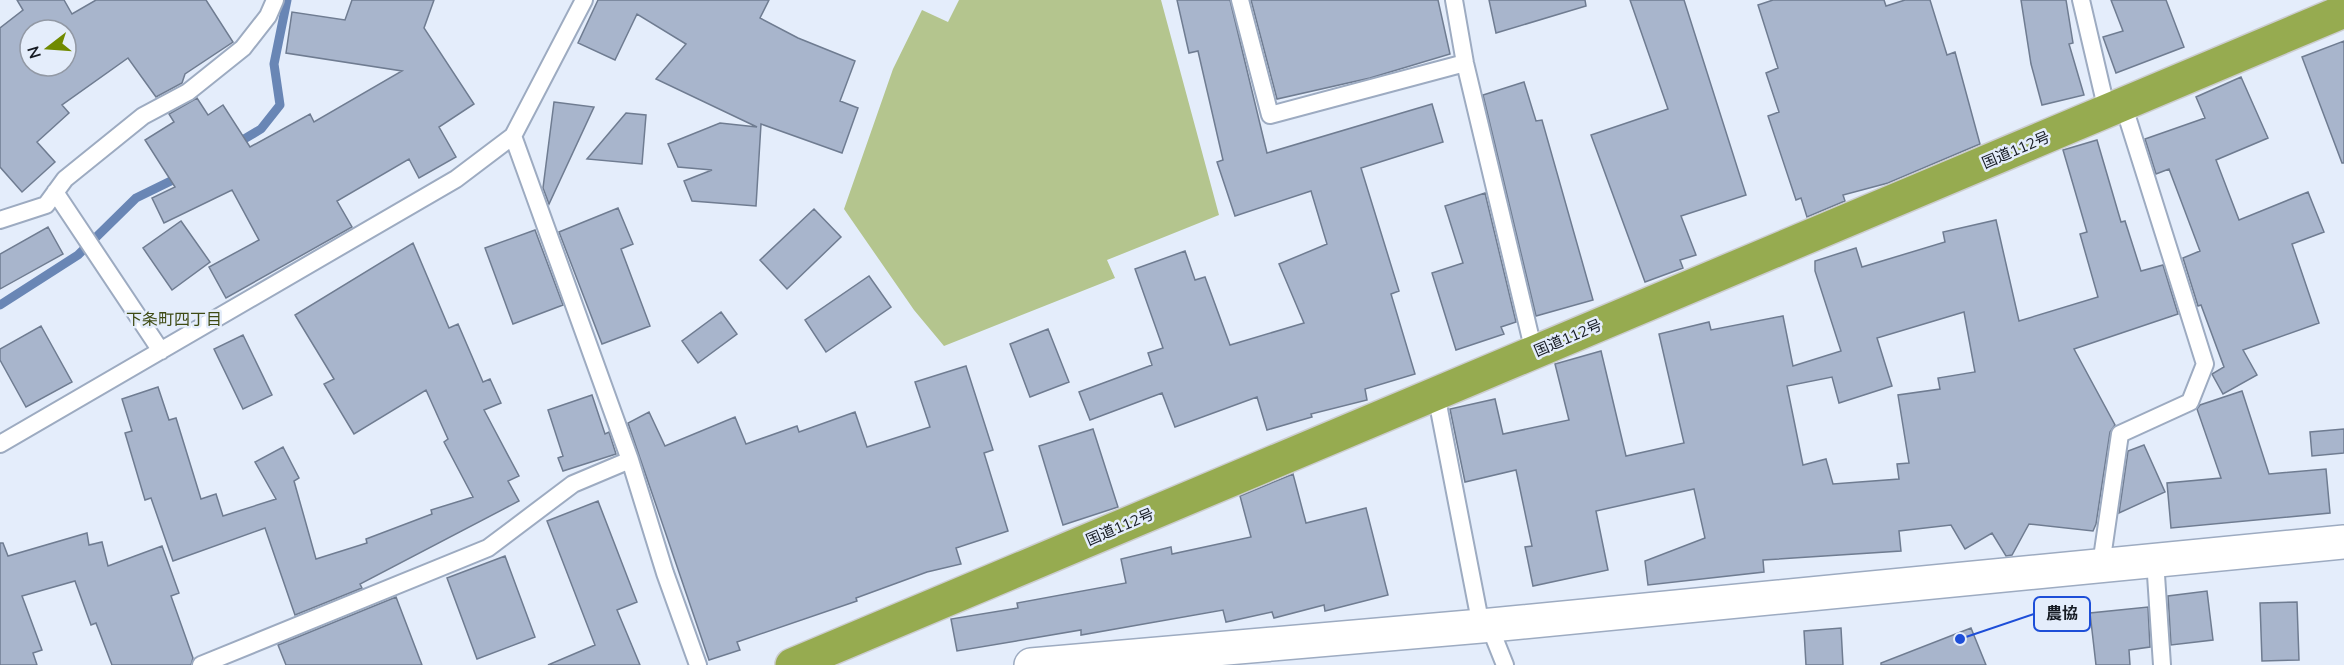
<svg xmlns="http://www.w3.org/2000/svg" width="2344" height="665" viewBox="0 0 2344 665" font-family="Mulish,'Noto Sans JP',sans-serif">
  <style>
    .green { fill: #b4c58e }
    .lines { fill: none; stroke-linecap: round; stroke-linejoin: round }
    .stream { stroke: #6986b5; stroke-width: 9 }
    .building { fill: #a8b5cc; stroke: #6f7c91; stroke-width: 1.5; fill-rule: evenodd }
    .service-casing { stroke: #9dabc1; stroke-width: 20 }
    .tertiary-casing { stroke: #9dabc1; stroke-width: 36 }
    .trunk-casing { stroke: #cccdcf; stroke-width: 36 }
    .service { stroke: #fff; stroke-width: 16 }
    .tertiary { stroke: #fff; stroke-width: 33 }
    .trunk { stroke: #96ab50; stroke-width: 33 }
    .labels { text-anchor: middle; stroke-width: 5; stroke-linejoin: round; paint-order: stroke }
    .street-label { font-size: 15px; fill: #161b23; stroke: #e4edfb }
    .neighbourhood-label { font-size: 16px; fill: #3e4b14; stroke: #e4edfb }
    .leader { fill: none; stroke: #1d4ed8; stroke-width: 2 }
    .callout-dot { fill: #1d4ed8; stroke: #e4edfb; stroke-width: 2 }
    .callout { fill: #e4edfb; stroke: #1d4ed8; stroke-width: 2 }
    .callout-label { font-size: 16px; text-anchor: middle; font-weight: bold; fill: #161b23 }
  </style>
  <rect width="100%" height="100%" fill="#e4edfb"/>
  <path class="green" d="M959,0H1161L1219,215L1107,260L1115,278L944,346L914,310L844,209L893,69L922,10L948,22Z"/>
  <g class="lines">
    <path class="stream" d="M234,145L261,129L280,105L274,64L287,0
      M0,305L78,255L136,198L181,176"/>
  </g>
  <path class="building" d="M17,0H64L72,14L96,0H206L233,42L185,74L182,83L156,97L128,58L62,105L69,113L37,142L55,162L22,192L0,167V28L23,10ZM30,30H66V66H30Z
    M352,0H434L424,28L474,104L439,127L456,157L419,178L409,159L337,201L352,227L226,298L209,267L259,240L232,190L164,223L152,198L175,187L145,140L174,122L169,114L197,98L208,115L223,105L250,147L310,114L314,122L402,71L286,53L292,12L345,20Z
    M598,0H769L760,18L798,38L855,61L840,101L858,108L842,153L761,124L756,206L692,201L684,181L712,170L678,167L668,144L720,123L757,127L656,79L686,44L637,14L615,60L578,43Z
    M1177,0H1230L1267,153L1432,104L1443,142L1361,168L1399,291L1391,294L1415,374L1365,389L1367,400L1311,414L1312,417L1267,430L1257,397L1175,427L1162,393L1090,420L1079,392L1152,365L1148,353L1163,348L1135,269L1185,251L1195,280L1205,277L1230,345L1304,323L1279,264L1327,244L1311,191L1235,216L1217,162L1223,160L1198,51L1189,53Z
    M1251,0H1438L1450,54L1370,78L1277,99Z
    M1489,0H1585L1586,6L1496,33Z
    M1630,0H1684L1746,195L1681,216L1696,255L1680,260L1683,268L1645,282L1591,135L1668,109Z
    M1773,0H1884L1886,6L1905,0H1930L1947,55L1955,52L1980,144L1888,183L1843,195L1845,201L1807,217L1801,198L1796,200L1768,116L1779,112L1766,73L1778,68L1758,5Z
    M2021,0H2066L2073,43L2069,44L2084,95L2042,105L2031,64Z
    M2111,0H2166L2184,47L2116,73L2103,37L2123,31Z
    M2344,41V163H2342L2302,57Z
    M2241,77L2268,138L2216,160L2239,220L2308,192L2324,232L2292,244L2319,323L2243,350L2257,375L2223,394L2212,374L2224,367L2201,305L2198,306L2183,258L2200,251L2169,169L2156,174L2145,139L2205,118L2196,97Z
    M1524,82L1536,121L1542,120L1593,300L1536,316L1483,95Z
    M554,102L594,107L549,204L543,188Z
    M626,113L646,115L642,164L587,159Z
    M2097,140L2121,222L2125,221L2141,271L2163,265L2178,314L2074,349L2115,425L2110,432L2096,524L2093,531L2029,524L2012,555L2006,556L1992,533L1965,549L1951,525L1899,531L1901,551L1763,560L1764,572L1648,585L1645,561L1705,538L1694,489L1596,511L1608,570L1533,586L1525,547L1532,546L1516,470L1465,482L1450,409L1495,399L1503,434L1569,420L1555,364L1601,351L1626,456L1684,443L1659,334L1709,322L1711,330L1783,316L1793,366L1841,351L1815,271V261L1856,248L1862,267L1945,242L1943,232L1996,220L2019,321L2098,297L2080,234L2087,232L2063,150ZM1964,312L1975,372L1938,378L1940,389L1898,395L1909,463L1897,464L1899,479L1833,484L1826,459L1803,465L1787,386L1832,377L1839,403L1892,386L1877,338Z
    M1485,193L1516,322L1501,327L1504,334L1456,350L1432,273L1463,263L1445,206Z
    M618,208L633,244L621,249L650,326L602,344L559,232Z
    M814,209L841,237L787,289L760,260Z
    M181,221L210,262L172,290L143,248Z
    M48,227L63,254L0,289V254Z
    M535,230L563,305L513,324L485,248Z
    M413,243L449,328L458,324L483,382L490,379L501,403L484,410L519,476L508,481L519,501L360,584L362,588L295,615L265,528L173,561L151,498L145,500L125,433L132,431L122,399L158,387L169,420L176,418L201,499L216,494L223,516L276,499L255,462L283,447L299,478L294,481L316,559L367,543L366,539L432,514L431,510L473,497L444,442L448,439L426,390L354,434L324,384L334,379L295,315Z
    M869,276L891,307L826,352L805,320Z
    M721,312L737,334L698,363L682,341Z
    M41,326L72,382L26,407L0,360V349Z
    M1048,329L1069,382L1030,397L1010,344Z
    M243,335L272,395L243,409L214,349Z
    M966,366L993,450L984,453L1008,531L956,548L961,564L927,572L856,598L857,601L737,642L740,650L709,660L628,423L649,412L665,446L735,417L746,444L797,426L799,432L855,412L867,447L930,427L915,382Z
    M2242,391L2269,474L2326,469L2330,513L2171,528L2167,483L2221,478L2197,409L2200,405Z
    M592,395L605,434L609,432L616,454L563,471L558,458L563,456L548,410Z
    M1093,429L1118,507L1063,525L1039,446Z
    M2344,429V453L2312,456L2310,432Z
    M2144,445L2165,492L2119,513L2128,451Z
    M1293,474L1306,523L1366,508L1388,595L1325,611L1324,605L1274,618L1272,612L1226,622L1223,610L1081,635V630L957,651L951,619L1018,608L1017,603L1126,583L1121,559L1171,547L1172,554L1251,537L1240,496Z
    M598,501L637,602L617,610L640,665H548L595,645L547,521Z
    M87,533L89,545L102,542L108,566L162,546L179,593L171,596L193,658L191,665H112L96,623L91,625L75,581L22,596L42,650L33,653L37,665H0V543H3L8,556Z
    M505,556L535,637L477,659L447,578Z
    M2207,591L2213,640L2171,645L2168,596Z
    M396,597L422,665H286L278,645Z
    M2297,602L2299,660L2262,661L2260,603Z
    M2148,607L2150,647L2129,650L2130,665H2096L2090,613Z
    M1841,628L1843,665H1806L1804,631Z
    M1971,628L1986,665H1881V663Z"/>
  <g class="lines">
    <g class="service-casing">
      <path id="service" d="M1240,0L1270,115L1465,63
        M1454,0L1465,63L1534,352
        M2081,0L2107,111
        M513,136L630,460L665,573L698,665
        M55,192L161,351
        M0,220L46,205L65,179L143,116L188,92L243,48L268,16L275,0
        M1436,394L1481,626
        M0,444L456,179L513,136L584,0
        M2155,560L2162,665
        M2101,565L2120,434L2190,402L2205,364L2123,104
        M1489,625L1505,665
        M201,665L488,548L573,484L630,460"/>
    </g>
    <g class="tertiary-casing">
      <path id="tertiary" d="M1031,665L1481,626L2344,542"/>
    </g>
    <g class="trunk-casing">
      <path id="trunk" d="M792,665L2344,11"/>
    </g>
    <use href="#service" class="service"/>
    <use href="#tertiary" class="tertiary"/>
    <use href="#trunk" class="trunk"/>
  </g>
  <g class="labels">
    <g class="street-label">
      <text transform="translate(2016 150) rotate(-23)" y="5">国道112号</text>
      <text transform="translate(1568 338) rotate(-23)" y="5">国道112号</text>
      <text transform="translate(1120 527) rotate(-23)" y="5">国道112号</text>
    </g>
    <g class="neighbourhood-label">
      <text x="174" y="325">下条町四丁目</text>
    </g>
  </g>
  <path class="leader" d="M1960 639L2034 614"/>
  <circle class="callout-dot" cx="1960" cy="639" r="6"/>
  <rect class="callout" x="2034" y="597" width="56" height="34" rx="6"/>
  <g class="callout-label">
    <text x="2062" y="619">農協</text>
  </g>
  <g transform="translate(48 48) rotate(253)"><circle r="28" fill="#e4edfb" stroke="#9299a5" stroke-width="1.5"/>
  <path d="M0-4.5L10 22L0 15L-10 22Z" fill="#708a00"/>
  <text y="-9" font-size="16" font-weight="bold" text-anchor="middle" fill="#161b23">N</text>
  </g>
</svg>
